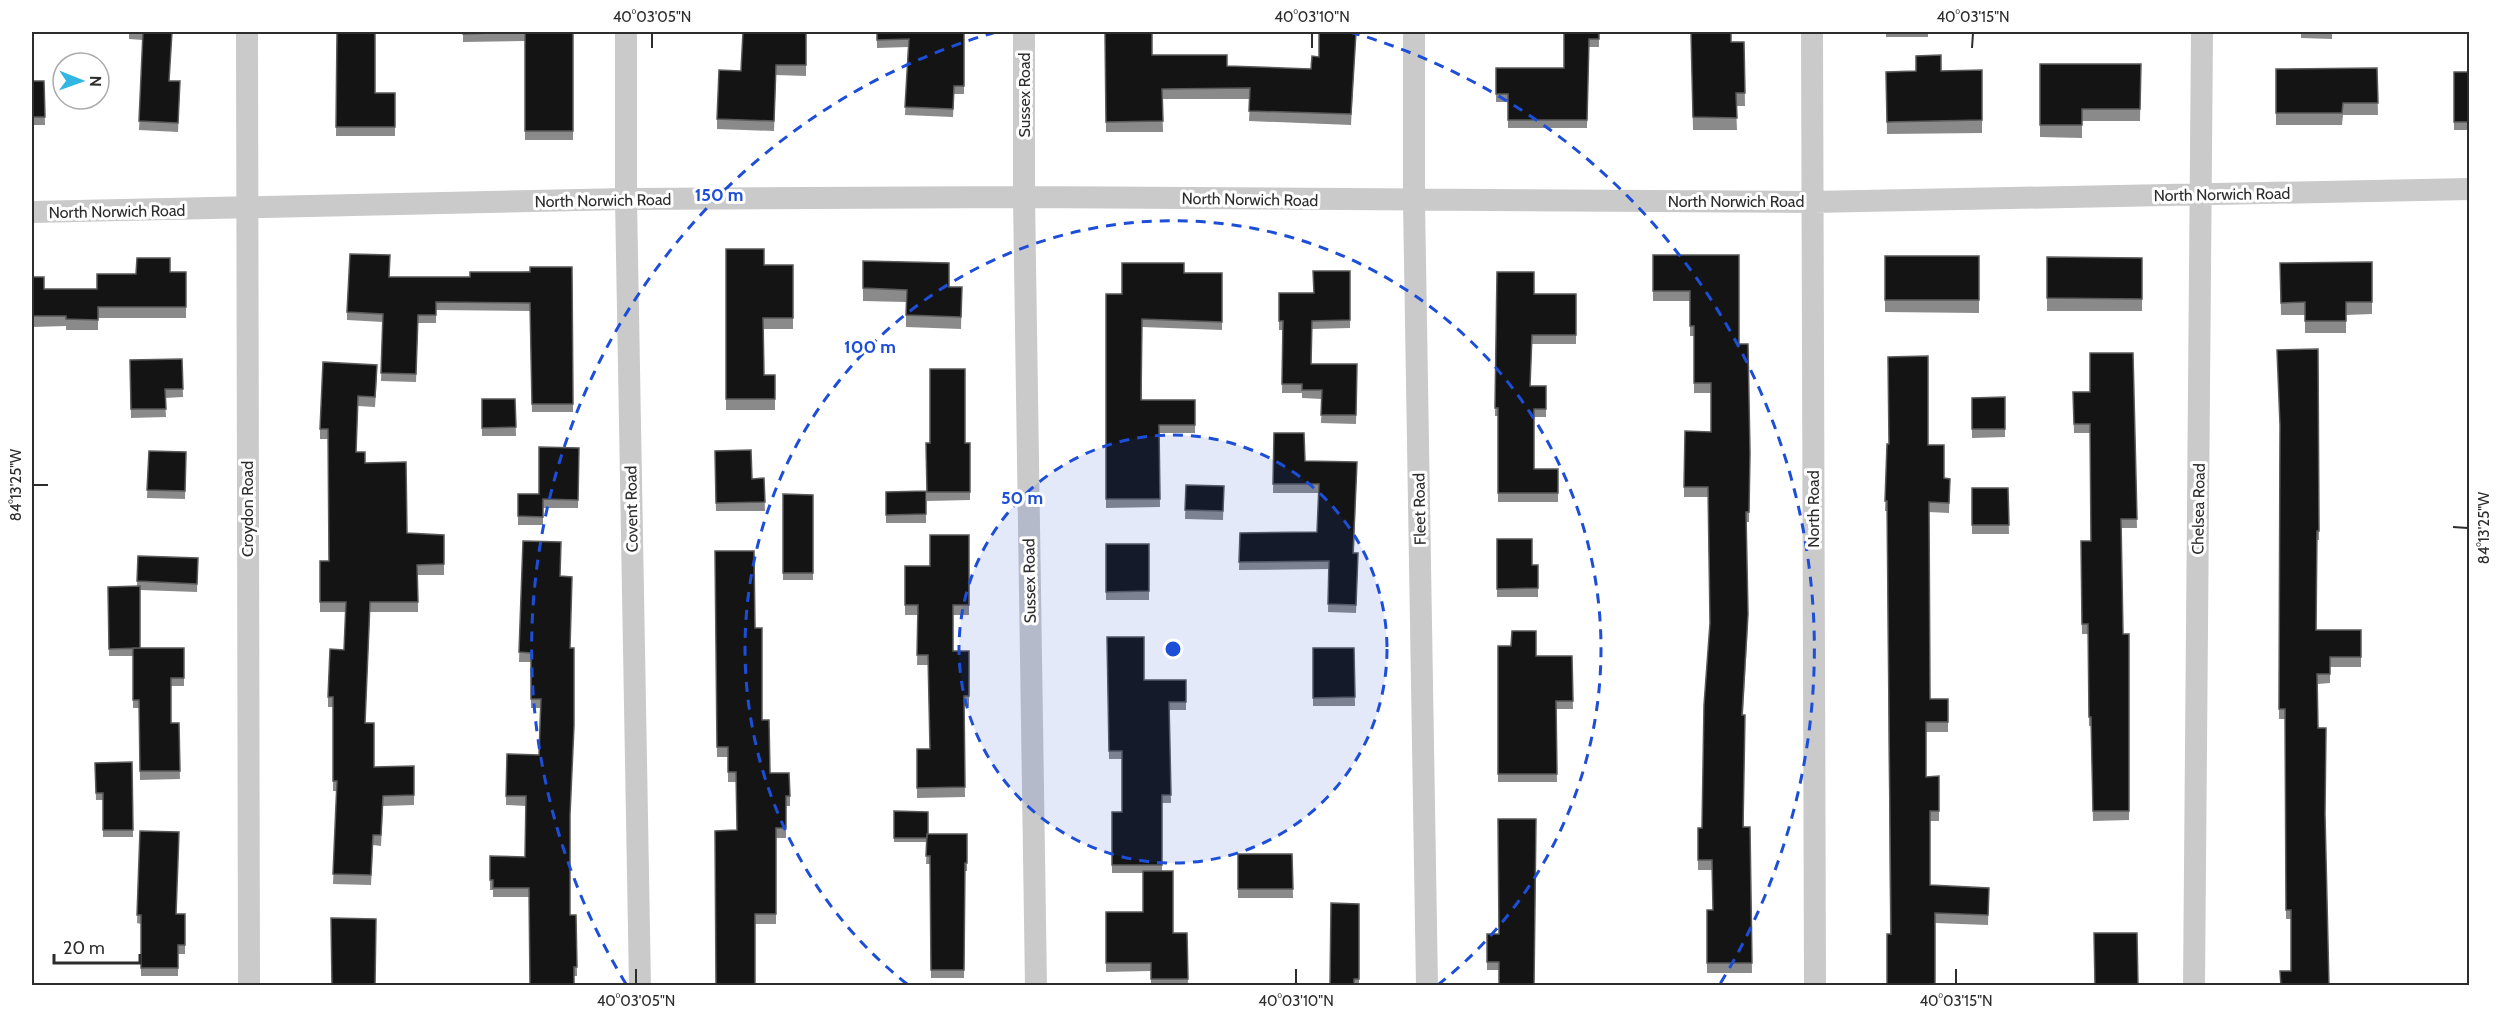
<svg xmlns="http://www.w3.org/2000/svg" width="2501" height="1017" viewBox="0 0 2501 1017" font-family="Cabin,sans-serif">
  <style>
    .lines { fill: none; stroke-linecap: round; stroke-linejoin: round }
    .street { stroke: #cacaca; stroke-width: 22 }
    .wall { fill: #8a8a8a }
    .building { fill: #141414; stroke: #5a5a5a; stroke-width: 1.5 }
    .ticks { fill: none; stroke: #2d2d2d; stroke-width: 2 }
    .ring { fill: none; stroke: #1d4ed8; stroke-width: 3; stroke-dasharray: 10 8 }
    .labels { text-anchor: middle; stroke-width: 6; stroke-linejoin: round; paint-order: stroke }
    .street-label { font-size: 16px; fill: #2d2d2d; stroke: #fff }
    .centre { fill: #1d4ed8; stroke: #fff; stroke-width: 3 }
    .ring-label { font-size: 18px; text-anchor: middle; font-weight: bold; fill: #1d4ed8; stroke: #fff; stroke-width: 6; stroke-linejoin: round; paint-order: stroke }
    .neatline { fill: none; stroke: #2d2d2d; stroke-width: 2 }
    .ticks-label { font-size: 15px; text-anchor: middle; fill: #2d2d2d }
  </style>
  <rect width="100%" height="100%" fill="#fff"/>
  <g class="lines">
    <path class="street" d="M247,32L249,986
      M626,32V199L640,986
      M1024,32V197L1036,986
      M1414,32V201L1427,986
      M1812,32L1815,986
      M32,212L626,199L1024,197L1812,202L2470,189
      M2194,986L2202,32"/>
  </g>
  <path class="wall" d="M129,32H172L169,81H180L178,132L139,130L143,40L129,39Z
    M337,32L375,93H395V136H336Z
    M463,32H577V33L573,32V140H525V41L463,42Z
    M806,32V76L776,75L774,131L717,129V119Z
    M877,32H964V94H954L953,117L905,115L908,47L877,48Z
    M1105,32L1152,55L1227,66L1311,69L1319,57L1356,32L1351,125L1249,121L1250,99H1162L1163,132H1106Z
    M1564,32H1599V47H1589L1587,128H1508V102H1496V68H1564Z
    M1691,32L1731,42H1744L1745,106H1736L1737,130H1693Z
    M1886,32H1928V37H1886Z
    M2301,32H2332V39L2301,38Z
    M2040,64H2141L2140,121H2082V138L2040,137Z
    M2377,68L2378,115H2343L2342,125H2276V69Z
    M1982,70V133L1887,134L1886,72Z
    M2454,72H2469V130H2454Z
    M32,81H44L45,125H32Z
    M726,249L764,265H793V329H763L764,375H775V410H726Z
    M1653,255H1739V344L1750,453L1749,522H1746L1748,624L1743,715L1744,827H1750L1752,973H1707V910H1713L1712,870H1698V828H1702L1710,624L1708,497H1684V487L1711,432V393H1694V336H1690V301H1653Z
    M1885,256H1979V313L1885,312Z
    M2047,257L2142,258V311H2047Z
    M863,261L949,287H962L961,329L906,327V302L863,301Z
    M2372,262V314L2346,315V333H2305V315H2281L2280,263Z
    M572,267L573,412H532L530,311L436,310V323H418L416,382L381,381L383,322L347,320V312L390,277H470Z
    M1350,271V328L1312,329L1311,364H1357L1356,424L1321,423L1322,399L1302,398V393H1282L1283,330H1279V293H1314Z
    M170,272H186V318H98V330H66V326L32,327V277L44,289H97L136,274Z
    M1497,272L1534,294H1576V344H1532L1530,386H1546V417H1534V469H1558V502H1498V416H1495Z
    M1184,273H1222V330L1142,327V400H1195V433H1159L1160,507L1106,508V294H1122Z
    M2318,349L2319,540H2317L2316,630H2361V667H2330V683L2318,684L2291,971V919H2286L2285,719H2279L2280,434Z
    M2133,353L2137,528H2121L2123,634H2129V820L2093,821L2091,726H2089L2088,634H2082L2081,550L2091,541L2090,433H2074L2073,392H2090Z
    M182,359L183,397L165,398L166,417L131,418L130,360Z
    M377,375L375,407L358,406L356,452L365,463L407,533L444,535V575H418V612H370L365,723L374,767L414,795V805L383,806L381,846L373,845L371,885L333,884L337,791H333V707H328V697L344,650L346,612H320V561H329L328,439H320V429Z
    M2005,397V437L1972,438V398Z
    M482,399H515L516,436H482Z
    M1274,433L1305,461L1357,462L1354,553H1358L1356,613L1328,612L1329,569L1239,570L1240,533L1317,532L1319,493H1273Z
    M926,443H970V500L927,501Z
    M1887,444L1928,445L1944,478L1950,479L1949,513L1929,512L1930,699L1948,722V732H1926V777L1939,776V821H1930V885L1989,888L1988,925L1935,923L1890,934L1887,511H1885Z
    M579,448L578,508H543V525H518V494H539Z
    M149,451L186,452L185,499L147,498Z
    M715,451L752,479L764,478L765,511H716Z
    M1186,485L1224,486L1223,520L1185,519Z
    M1972,488H2008L2009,534H1972Z
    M926,491V523H886V492Z
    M783,494L813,495V580H783Z
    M969,535V615H953V651H969V706H964L965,797L917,798V749H930L928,665H917L918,615H905V566H930Z
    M1497,539L1532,565H1538V597H1497Z
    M523,541L560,576L570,648V915H576L577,976H574L529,897H493V890H490V856L525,857L526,806L506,805V796L539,755L540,708H531V662H519Z
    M1106,544H1149V600H1106Z
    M715,551L755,628L762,720L770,773L790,796V806H786V838H776V924H755L736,782H728V757H717Z
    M138,556L198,558L197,592L140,590V648H184V686H171V723H179L180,779L140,780L139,708H133V656H109L108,587L137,586Z
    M1107,637L1144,680H1186V710H1169L1171,803H1162V871L1173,933H1187L1188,986H1151V971L1106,972V912H1143V873H1112V812H1122V759H1109Z
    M1498,646L1536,656H1572L1573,709H1556L1557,782H1498Z
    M1313,648H1354L1355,706H1313Z
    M132,762L133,837H103V800H96L95,763Z
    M894,811L928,834H967V871H965L964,978H931L930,864H926L927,842H894Z
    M1536,819L1499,970H1487V934H1499Z
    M140,831L176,914H185V954H178V976H141V924L137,923Z
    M1238,854H1292L1293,898H1238Z
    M1359,904V986H1330Z"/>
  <path class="building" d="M143,32H172L169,81H180L178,123L139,121Z
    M337,32H375V93H395V127H336Z
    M463,32H573V131H525V32L463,34Z
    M743,32H806V65H776L774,121L717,119L719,70L741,71Z
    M877,32H964V86H954L953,109L905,107L909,39L877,40Z
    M1105,32H1152V55H1227V66L1311,69L1312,56L1319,57V32H1356L1351,114L1249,111L1250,88L1162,89L1163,121L1106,122Z
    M1564,32H1599V39H1589L1587,120H1508V94H1496V68H1564Z
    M1691,32H1731V42H1744L1745,93H1736L1737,118L1693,117Z
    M1941,55V71L1982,70V120L1887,122L1886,72L1916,71V56Z
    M2040,64H2141L2140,109H2082V125H2040Z
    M2377,68L2378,103H2343L2342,113H2276V69Z
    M2454,72H2469V122H2454Z
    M32,81H44L45,117H32Z
    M726,249H764V265H793V318H763L764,375H775V399H726Z
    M350,254L390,255L389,277H470V272H530V267H572L573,404H532L530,303L436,302V315H418L416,374L381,373L383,314L347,312Z
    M1653,255H1739V344H1748L1750,453L1749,512H1746L1748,614L1742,715H1745L1743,827H1750L1752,963H1707V910H1713L1712,860H1698V828H1702L1704,705L1710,623L1708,487H1684L1685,431L1711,432V383H1694V326H1690V291H1653Z
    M1885,256H1979V300H1885Z
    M2047,257L2142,258V299L2047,298Z
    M137,258H170V272H186V307H98V320L66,319V316H32V277H44V289H97V274H136Z
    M863,261L949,263V287H962L961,317L906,315L907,290L863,288Z
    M2372,262V302H2346V321H2305V302L2281,303L2280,263Z
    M1122,263H1184V273H1222V322L1142,319L1141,400H1195V425H1159L1160,499H1106V294H1122Z
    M1313,271H1350V320L1312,321L1311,364H1357L1356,415H1321L1322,390H1302V384H1282L1283,321H1279V293H1314Z
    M1497,272H1534V294H1576V335H1532L1530,386H1546V409H1534V469H1558V493H1498V408H1495Z
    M2318,349L2319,531H2317L2316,630H2361V657H2330V674H2317L2318,728H2326L2325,814L2329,986H2281L2280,971H2291V910H2286L2285,709H2279L2280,425L2277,350Z
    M2090,353H2133L2137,519H2121L2123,634H2129V811H2093L2091,717H2089L2088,624H2082L2081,541H2091L2090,424H2074L2073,392H2090Z
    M1928,356V445H1944V478L1950,479L1949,503L1929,502L1930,699H1948V722H1926V777L1939,776V811H1930V885L1989,888L1988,915L1935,913V986H1887V934H1891L1887,501H1885L1887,444H1889L1888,357Z
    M182,359L183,389H165L166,409H131L130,360Z
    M323,362L377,365L375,397L358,396L356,452H365V463L406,462L407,533L444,535V564L417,565L418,602H370L365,723H374V767L414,766V795L383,796L381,835H373L371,875L333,874L337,781H333V697H328L330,649L344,650L346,602H320V561H329L328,429H320Z
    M930,369H965V443H970V492H927L926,443H930Z
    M2005,397V429H1972V398Z
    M482,399H515L516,427L482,428Z
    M1274,433H1304L1305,461L1357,462L1353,553H1358L1356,605L1328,604L1329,561L1239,562L1240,533L1317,532L1319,484H1273Z
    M539,447L579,448L578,500L543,499V517L518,516V494H539Z
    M751,450L752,479L764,478L765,502L716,503L715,451Z
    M149,451L186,452L185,491L147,490Z
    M1186,485L1224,486L1223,511L1185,510Z
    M1972,488H2008L2009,525H1972Z
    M926,491V514L886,515V492Z
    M783,494L813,495V573H783Z
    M930,535H969V605H953V651H969V696H964L965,787L917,788V749H930L928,655H917L918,605H905V566H930Z
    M1497,539H1532V565H1538V588L1497,589Z
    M523,541L561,542L560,576L572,577L570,648H574V725L570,815V915H576L577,967H574V986H530L529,888H493V880H490V856L525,857L526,796H506L507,754L539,755L541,699H531V653L519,652Z
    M1106,544H1149V591L1106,592Z
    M715,551H754L755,628H762V720H769L770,773H789L790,796H786V828H776V914H755V986H716L715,831L737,830L736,772H728V747H717Z
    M138,556L198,558L197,584L137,581Z
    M140,586V648L109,649L108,587Z
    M1512,631H1536V656H1572L1573,701H1556L1557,774H1498V646H1511Z
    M1107,637H1144V680H1186V702H1169L1171,795H1162V865H1112V812H1122V751H1109Z
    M133,648H184V678H171V723H179L180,771H140L139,700H133Z
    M1313,648H1354L1355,697L1313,698Z
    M132,762L133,830H103V793H96L95,763Z
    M894,811L928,812V834H927V838H894Z
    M1498,819H1536L1534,986H1499V962H1487V934H1499Z
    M140,831L179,832L176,914H185V945H178V968H141V915H137Z
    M927,834H967V863H965L964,970H931L930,856H926Z
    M1238,854H1292L1293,889H1238Z
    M1143,871H1173V933H1187L1188,979H1151V963H1106V912H1143Z
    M1331,903L1359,904V979H1354V986H1330Z
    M331,918L376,919L375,986H332Z
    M2094,933H2137L2138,986H2095Z"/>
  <path class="ticks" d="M652,48V33M1312,48V33M1972,48L1973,33M33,485H48M2453,527L2468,528M636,984V969M1296,984V969M1956,984V969"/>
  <circle cx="1173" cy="649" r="214" fill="#1d4ed8" fill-opacity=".12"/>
  <g class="ring">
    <circle cx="1173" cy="649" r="214"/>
    <path d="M907 984A428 428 0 1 1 1439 984"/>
    <path d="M626 984A642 642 0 0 1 996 32M1350 32A642 642 0 0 1 1720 984"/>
  </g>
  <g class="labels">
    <g class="street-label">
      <text transform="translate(1024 95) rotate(-90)" y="6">Sussex Road</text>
      <text transform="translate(2222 194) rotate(-1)" y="6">North Norwich Road</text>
      <text transform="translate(1250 199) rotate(1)" y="6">North Norwich Road</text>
      <text transform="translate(603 200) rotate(-1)" y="6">North Norwich Road</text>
      <text x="1736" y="207">North Norwich Road</text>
      <text transform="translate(117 211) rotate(-1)" y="6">North Norwich Road</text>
      <text transform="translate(247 509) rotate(-90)" y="6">Croydon Road</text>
      <text transform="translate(631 509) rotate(-91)" y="6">Covent Road</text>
      <text transform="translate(1419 509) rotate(-91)" y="6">Fleet Road</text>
      <text transform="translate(1813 509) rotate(-90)" y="6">North Road</text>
      <text transform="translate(2198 509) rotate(-89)" y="6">Chelsea Road</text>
      <text transform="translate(1029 581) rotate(-91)" y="6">Sussex Road</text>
    </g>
  </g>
  <circle cx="1173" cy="649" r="9" class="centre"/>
  <g class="ring-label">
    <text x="719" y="201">150 m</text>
    <text x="870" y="353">100 m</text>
    <text x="1022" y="504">50 m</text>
  </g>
  <rect width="2501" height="1017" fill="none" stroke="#ffffff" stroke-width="66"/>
  <g transform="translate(81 81) rotate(91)"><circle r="28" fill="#ffffff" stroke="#ababab" stroke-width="1.5"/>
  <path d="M0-4.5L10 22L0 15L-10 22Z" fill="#32b7e2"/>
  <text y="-9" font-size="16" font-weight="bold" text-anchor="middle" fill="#2d2d2d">N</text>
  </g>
  <path d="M54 954v9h86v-9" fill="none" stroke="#2d2d2d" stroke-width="3"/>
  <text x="63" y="954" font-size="18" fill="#2d2d2d" stroke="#ffffff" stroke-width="4.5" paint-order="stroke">20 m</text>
  <rect x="33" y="33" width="2435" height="951" class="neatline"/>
  <g class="ticks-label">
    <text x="652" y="22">40°03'05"N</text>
    <text x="1312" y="22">40°03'10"N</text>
    <text x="1973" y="22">40°03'15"N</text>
    <text transform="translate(16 485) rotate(-90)" y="5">84°13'25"W</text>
    <text transform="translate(2484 528) rotate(-90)" y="5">84°13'25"W</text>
    <text x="636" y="1006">40°03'05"N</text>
    <text x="1296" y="1006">40°03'10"N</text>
    <text x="1956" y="1006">40°03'15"N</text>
  </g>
</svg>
